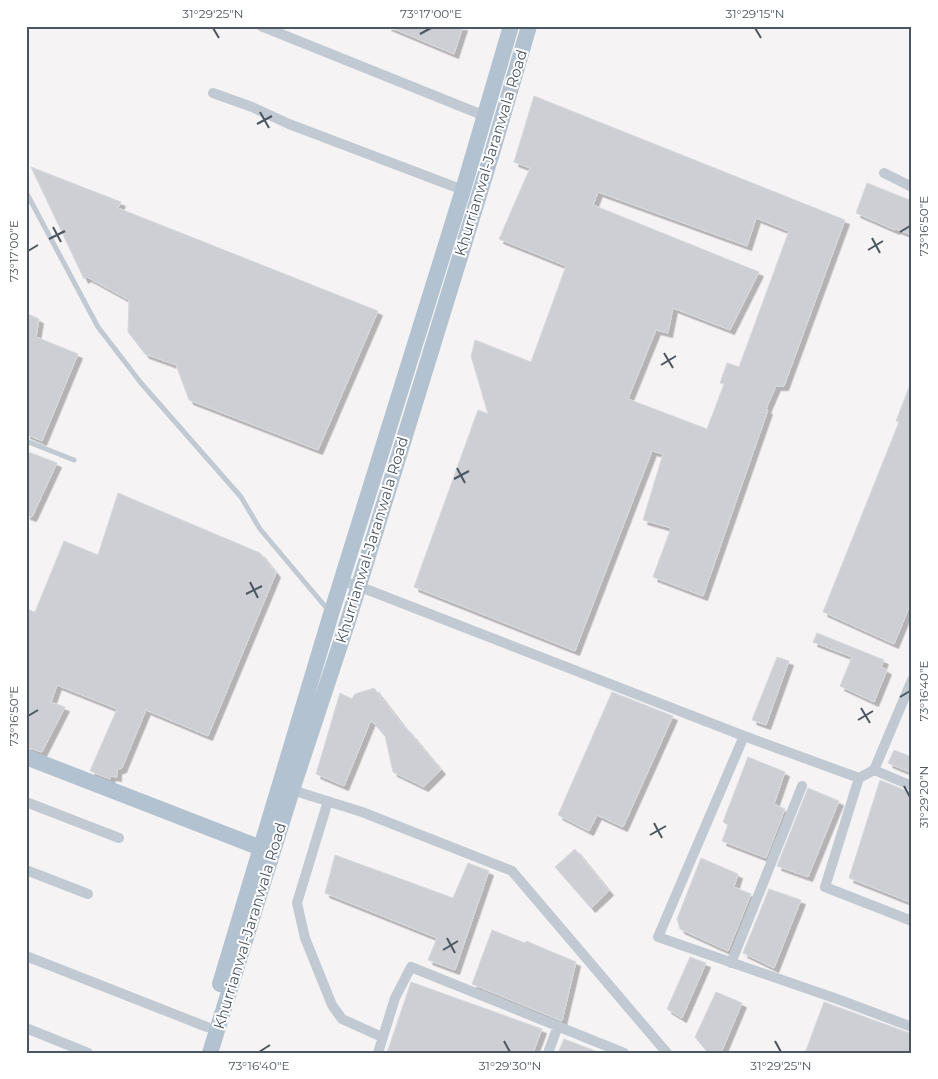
<svg xmlns="http://www.w3.org/2000/svg" width="938" height="1079" viewBox="0 0 938 1079" font-family="Montserrat,sans-serif">
  <style>
    .building { fill: #cdcfd5; stroke: #d7d9de; fill-rule: evenodd; filter: url(#shadow) }
    .lines { fill: none; stroke-linecap: round; stroke-linejoin: round }
    .service { stroke: #c1cad2; stroke-width: 5 }
    .minor { stroke: #c1cad2; stroke-width: 10 }
    .primary { stroke: #b3c2d1; stroke-width: 16 }
    .ticks { fill: none; stroke: #4a5661; stroke-width: 2 }
    .labels { text-anchor: middle; stroke-width: 4; stroke-linejoin: round; paint-order: stroke }
    .street-label { font-size: 15px; fill: #4a5661; stroke: #fff }
    .neatline { fill: none; stroke: #4a5661; stroke-width: 2 }
    .ticks-label { font-size: 12px; text-anchor: middle; fill: #4a5661 }
  </style>
  <defs>
    <filter id="shadow"><feDropShadow dx="4.5" dy="4.5" stdDeviation="0" flood-color="#0004"/></filter>
  </defs>
  <rect width="100%" height="100%" fill="#f5f3f3"/>
  <path class="building" d="M387,26H463L454,54Z
    M534,96L845,220L784,386H776L766,409L768,410L703,596L653,577L671,528L643,520L663,454L652,451L575,651L414,587L478,410L488,414L471,356L475,340L531,362L566,266L499,239L530,168L514,162ZM598,192L747,246L756,218L789,231L739,367L727,363L720,383L724,384L707,429L628,399L656,330L668,333L673,308L730,330L759,272L593,205Z
    M31,167L121,202L118,208L378,311L318,450L189,400L176,365L145,354L128,332L129,300L87,277L84,279Z
    M867,183L912,201V235L896,229L895,230L856,213Z
    M26,313L39,319L36,337L78,354L42,441L26,434Z
    M911,382L912,600L894,644L823,612L899,422L896,421Z
    M26,451L57,463L32,517L26,515Z
    M118,493L260,553L276,573L208,736L146,710L122,768L117,770V777L111,776L110,779L90,771L117,709L57,685L51,702L65,707L42,752L26,747V617L29,610L35,612L64,541L98,555Z
    M817,633L884,660L881,667L887,670L874,702L840,686L852,657L813,642Z
    M777,657L789,661L766,725L752,720Z
    M374,688L404,727H405L441,770L424,787L393,772L385,736L371,720L344,786L316,774L340,693L352,699L355,694Z
    M612,692L673,716L623,827L597,815L589,831L558,815Z
    M894,750L912,757V773L888,763Z
    M748,757L785,772L774,804L785,809L766,858L722,841L728,825L723,822Z
    M880,780L912,793V903L849,878Z
    M808,788L839,801L808,877L777,866Z
    M575,849L609,891L591,908L555,867Z
    M335,855L453,898L468,863L489,871L455,970L428,960L437,938L325,893Z
    M701,858L738,874L734,887L751,894L728,951L680,929L677,919Z
    M769,889L801,900L774,968L743,953Z
    M492,930L525,943L526,941L576,962L562,1021L472,984Z
    M690,957L706,963L682,1018L667,1009Z
    M411,982L542,1029L533,1053H387Z
    M716,992L742,1003L721,1053H708L695,1037Z
    M824,1002L912,1034V1053H805Z
    M564,1039L598,1052V1053H558Z"/>
  <g class="lines">
    <path class="service" d="M26,192L98,327L141,383L241,497L260,529L329,611
      M26,441L74,460"/>
    <path class="minor" d="M261,26L485,116
      M213,93L252,107L289,124L463,190
      M884,173L912,187
      M342,581L358,586L744,736L859,778
      M744,736L658,937L840,1000L912,1027
      M874,770L912,680
      M912,786L874,770L859,778L825,887L912,921
      M292,790L362,812L512,871L667,1053
      M328,801L297,903L305,938L332,1005L342,1019L382,1037
      M26,802L119,838
      M26,870L88,894
      M26,956L207,1027
      M731,963L802,786
      M26,1028L88,1053
      M378,1053L395,998L411,967L624,1053
      M548,1053L558,1026"/>
    <path class="primary" d="M26,757L271,852
      M220,984L331,614L463,190L511,26
      M210,1053L292,790L348,621L492,153L529,26"/>
  </g>
  <path class="ticks" d="M213,28L219,38M755,28L761,38M420,34L431,28M260,112L269,128M257,124L272,116M53,227L61,242M900,232L910,226M872,238L880,253M49,239L65,231M868,250L883,241M28,251L38,245M664,353L673,368M661,365L676,356M457,468L465,483M454,479L469,471M250,582L258,598M246,594L262,586M900,697L910,691M861,708L870,723M28,716L38,710M858,720L873,711M904,786L910,797M654,823L662,838M650,835L666,826M447,938L455,953M443,950L458,941M504,1041L510,1052M775,1041L781,1052M259,1052L270,1045"/>
  <g class="labels">
    <g class="street-label">
      <text transform="translate(491 153) rotate(-73)" y="5">Khurrianwal-Jaranwala Road</text>
      <text transform="translate(372 540) rotate(-73)" y="5">Khurrianwal-Jaranwala Road</text>
      <text transform="translate(250 926) rotate(-73)" y="5">Khurrianwal-Jaranwala Road</text>
    </g>
  </g>
  <rect width="938" height="1079" fill="none" stroke="#ffffff" stroke-width="55"/>
  <rect x="28" y="28" width="882" height="1024" class="neatline"/>
  <g class="ticks-label">
    <text x="213" y="18">31°29'25"N</text>
    <text x="431" y="18">73°17'00"E</text>
    <text x="755" y="18">31°29'15"N</text>
    <text transform="translate(924 226) rotate(-90)" y="4">73°16'50"E</text>
    <text transform="translate(14 251) rotate(-90)" y="4">73°17'00"E</text>
    <text transform="translate(924 691) rotate(-90)" y="4">73°16'40"E</text>
    <text transform="translate(14 716) rotate(-90)" y="4">73°16'50"E</text>
    <text transform="translate(924 797) rotate(-90)" y="4">31°29'20"N</text>
    <text x="259" y="1070">73°16'40"E</text>
    <text x="510" y="1070">31°29'30"N</text>
    <text x="781" y="1070">31°29'25"N</text>
  </g>
</svg>
